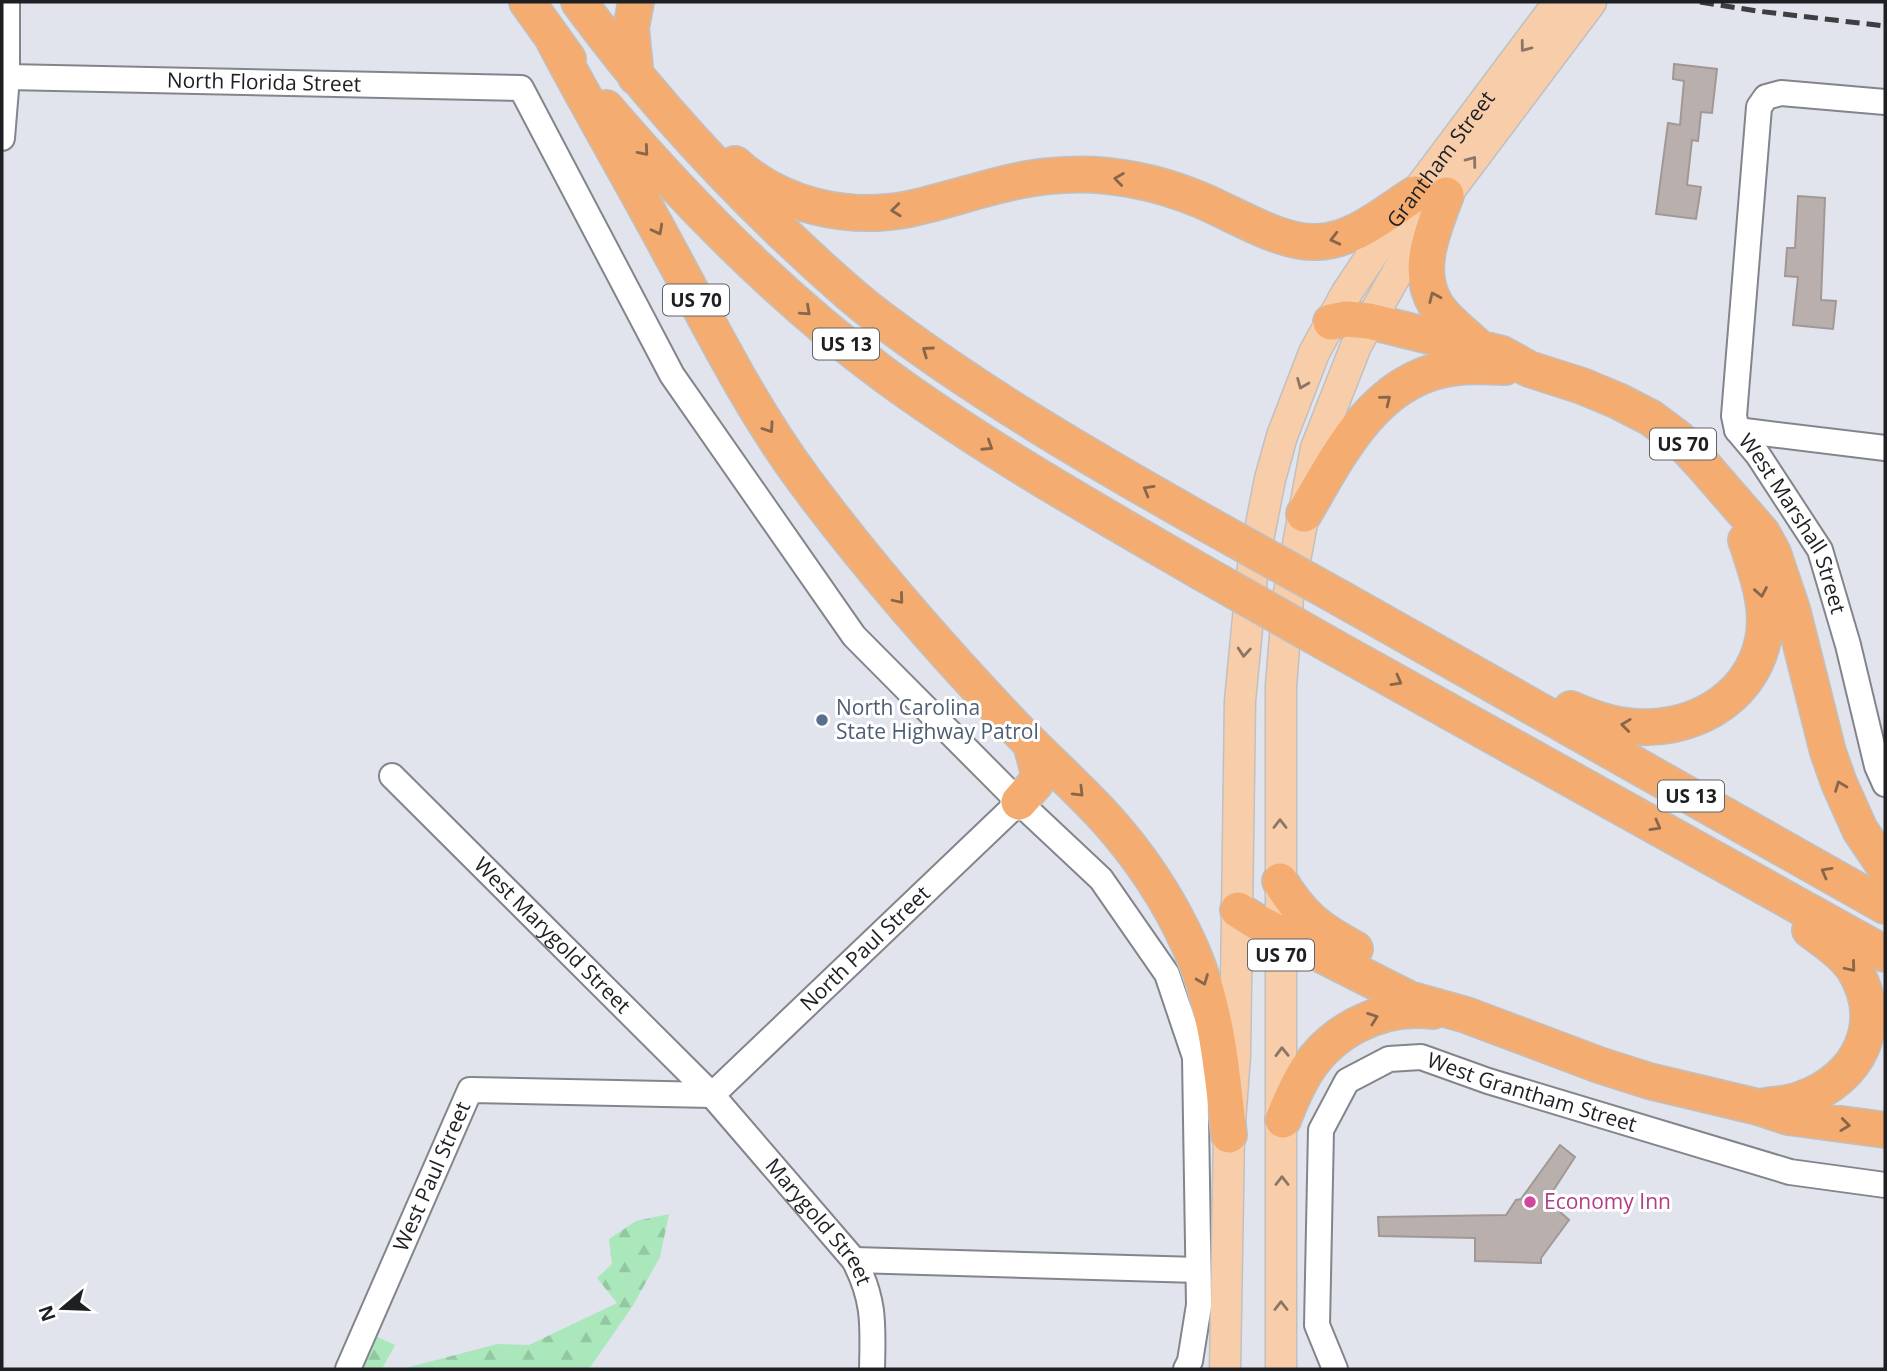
<svg xmlns="http://www.w3.org/2000/svg" width="1887" height="1371" viewBox="0 0 1887 1371" font-family="'Open Sans',sans-serif">
  <style>
    .forest { fill: url(#forest-firs) }
    .building { fill: #b9b0ae; stroke: #a19896; stroke-width: 2 }
    .lines { fill: none; stroke-linecap: round; stroke-linejoin: round }
    .minor-casing { stroke: #83858c; stroke-width: 28 }
    .major-casing { stroke: #c0c0c1; stroke-width: 33 }
    .highway-casing { stroke: #c0c0c1; stroke-width: 38 }
    .minor { stroke: #fff; stroke-width: 24 }
    .major { stroke: #f8cdaa; stroke-width: 30 }
    .highway { stroke: #f4ac71; stroke-width: 35 }
    .rail { stroke: #3c3e41; stroke-width: 5; stroke-dasharray: 14 7; stroke-linecap: butt }
    .highway-bridge-casing { stroke: #c0c0c1; stroke-width: 38; stroke-linecap: butt }
    .highway-bridge { stroke: #f4ac71; stroke-width: 35 }
    .oneway { stroke: #8b7666 }
    .oneway2 { stroke: #89664a }
    .service-dot { fill: #5c6f8a; stroke: #fff; stroke-width: 2.5 }
    .hotel-dot { fill: #d1479c; stroke: #fff; stroke-width: 2.5 }
    .labels { text-anchor: middle; stroke-width: 6; stroke-linejoin: round; paint-order: stroke }
    .shield { fill: #fff; stroke: #626264; stroke-width: 2 }
    .shield-label { font-size: 19px; font-weight: bold; fill: #1e1f22 }
    .street-label { font-size: 21px; fill: #1e1f22; stroke: #fff }
    .service-label { font-size: 21px; fill: #4e5e75; stroke: #fff; text-anchor: start }
    .hotel-label { font-size: 21px; fill: #b23c85; stroke: #fff; text-anchor: start }
  </style>
  <defs>
    <pattern id="forest-firs" width="22" height="20" patternUnits="userSpaceOnUse" patternTransform="scale(1.75)"><rect width="22" height="20" fill="#aae8bb"/><path d="M5 1l3.5 6h-7zM16 11l3.5 6h-7z" fill="#92c7a0"/></pattern>
  </defs>
  <rect width="100%" height="100%" fill="#e1e4ec"/>
  <path class="forest" d="M669,1214L660,1257L632,1307L589,1369H402L497,1344L529,1345L617,1303L597,1278L612,1264L609,1239L636,1221Z
    M375,1336L395,1345L382,1369H363Z"/>
  <path class="building" d="M1674,64L1717,69L1712,113L1701,112L1698,141L1692,140L1687,185L1701,187L1696,219L1656,214L1668,123L1680,125L1684,81L1673,79Z
    M1798,196L1825,198L1821,300L1836,301L1833,329L1793,325L1798,277L1785,276L1787,248H1795Z
    M1560,1145L1575,1157L1547,1200L1569,1220L1541,1258V1263L1475,1261V1238L1379,1236L1378,1217L1506,1215L1516,1200L1521,1199Z"/>
  <g class="lines">
    <g class="minor-casing">
      <g id="minor">
        <path id="s1" d="M7,77L521,88L672,375L854,636L1019,802L1101,879L1167,974L1195,1057L1199,1305L1190,1361L1186,1369"/>
        <path id="s2" d="M1885,102L1781,93L1766,97L1759,107L1734,416L1737,430L1758,455L1820,550L1848,645L1877,766L1885,784"/>
        <path d="M2,138L7,77V2"/>
        <path d="M1737,430L1885,448"/>
        <path id="s3" d="M392,776L712,1095L854,1260C875,1300 873,1325 872,1369"/>
        <path id="s4" d="M712,1095L1019,802"/>
        <path d="M854,1260L1198,1270"/>
        <path id="s5" d="M348,1369L470,1090L712,1095"/>
        <path id="s6" d="M1335,1369L1317,1325L1321,1130L1347,1081L1389,1059L1421,1057L1488,1081L1790,1172L1885,1185"/>
      </g>
    </g>
    <g class="major-casing">
      <g id="major">
        <path id="s7" d="M1225,1369L1229,1135L1235,1056L1240,701L1253,566L1270,479L1282,436L1314,353L1346,294L1392,225L1559,2"/>
        <path d="M1281,1369V686L1288,598L1316,448L1356,346L1415,241L1446,195L1591,2"/>
      </g>
    </g>
    <g class="highway-casing">
      <path id="highway" d="M527,2L568,59
        M579,2C640,85 707,160 781,231C811,259 841,288 872,312C978,393 1092,459 1207,524
        M554,41C592,113 633,183 671,254C713,331 752,410 804,480C867,565 936,644 1008,720C1038,752 1071,781 1101,813C1138,853 1169,899 1191,949C1217,1008 1222,1071 1229,1135
        M636,77L631,28L636,2
        M606,108C690,206 782,299 886,376C986,449 1094,510 1201,572
        M735,164C781,206 848,221 909,209C961,198 1010,177 1064,175C1108,172 1157,182 1198,199C1233,213 1280,244 1317,242C1354,241 1385,213 1415,194
        M1446,195C1434,228 1414,270 1436,305C1446,321 1465,334 1478,347
        M1331,322L1346,319L1369,321L1502,354L1529,369L1582,386L1618,401L1651,418L1679,439L1703,465L1762,533L1773,553L1792,609L1828,752L1839,783L1860,830L1885,867
        M1304,514C1337,458 1371,386 1441,370C1462,365 1484,366 1505,367
        M1340,598L1885,906
        M1337,649L1885,954
        M1571,709C1589,717 1607,724 1627,726C1687,734 1750,702 1763,640C1770,607 1756,570 1746,540
        M1019,802L1035,784L1039,774L1031,744
        M1280,881C1301,916 1319,930 1355,949
        M1238,910L1257,922L1409,999L1466,1015L1599,1065L1649,1081L1758,1107L1788,1117L1885,1130
        M1765,1106C1778,1104 1790,1104 1802,1099C1859,1079 1887,1023 1854,969C1843,953 1825,941 1810,930
        M1283,1120C1288,1107 1294,1093 1301,1080C1326,1033 1379,1004 1433,1011"/>
    </g>
    <use href="#minor" class="minor"/>
    <use href="#major" class="major"/>
    <use href="#highway" class="highway"/>
    <path class="rail" d="M1700,2L1757,11L1885,26"/>
    <g class="highway-bridge-casing">
      <path id="highway-bridge" d="M1207,524L1340,598
        M1201,572L1337,649"/>
    </g>
    <use href="#highway-bridge" class="highway-bridge"/>
  </g>
  <defs><path id="oneway-chevron" d="M-2-3.5L2.5 0L-2 3.5" fill="none" stroke-width="1.6" stroke-linecap="round" stroke-linejoin="round" transform="scale(1.75)"/></defs>
  <g class="oneway">
    <use href="#oneway-chevron" transform="translate(1525 47) rotate(127)"/>
    <use href="#oneway-chevron" transform="translate(1472 161) rotate(-53)"/>
    <use href="#oneway-chevron" transform="translate(1302 384) rotate(112)"/>
    <use href="#oneway-chevron" transform="translate(1244 652) rotate(94)"/>
    <use href="#oneway-chevron" transform="translate(1280 824) rotate(-90)"/>
    <use href="#oneway-chevron" transform="translate(1282 1052) rotate(-91)"/>
    <use href="#oneway-chevron" transform="translate(1282 1181) rotate(-90)"/>
    <use href="#oneway-chevron" transform="translate(1281 1306) rotate(-90)"/>
  </g>
  <g class="oneway2">
    <use href="#oneway-chevron" transform="translate(644 151) rotate(49)"/>
    <use href="#oneway-chevron" transform="translate(1119 179) rotate(-172)"/>
    <use href="#oneway-chevron" transform="translate(896 210) rotate(174)"/>
    <use href="#oneway-chevron" transform="translate(658 230) rotate(62)"/>
    <use href="#oneway-chevron" transform="translate(1335 239) rotate(166)"/>
    <use href="#oneway-chevron" transform="translate(1434 297) rotate(-114)"/>
    <use href="#oneway-chevron" transform="translate(806 311) rotate(42)"/>
    <use href="#oneway-chevron" transform="translate(927 351) rotate(-145)"/>
    <use href="#oneway-chevron" transform="translate(1386 400) rotate(-39)"/>
    <use href="#oneway-chevron" transform="translate(769 428) rotate(56)"/>
    <use href="#oneway-chevron" transform="translate(988 446) rotate(33)"/>
    <use href="#oneway-chevron" transform="translate(1148 490) rotate(-150)"/>
    <use href="#oneway-chevron" transform="translate(1761 592) rotate(80)"/>
    <use href="#oneway-chevron" transform="translate(899 599) rotate(50)"/>
    <use href="#oneway-chevron" transform="translate(1397 681) rotate(29)"/>
    <use href="#oneway-chevron" transform="translate(1626 725) rotate(-173)"/>
    <use href="#oneway-chevron" transform="translate(1840 786) rotate(-111)"/>
    <use href="#oneway-chevron" transform="translate(1079 792) rotate(45)"/>
    <use href="#oneway-chevron" transform="translate(1656 826) rotate(29)"/>
    <use href="#oneway-chevron" transform="translate(1826 872) rotate(-151)"/>
    <use href="#oneway-chevron" transform="translate(1851 967) rotate(50)"/>
    <use href="#oneway-chevron" transform="translate(1203 980) rotate(69)"/>
    <use href="#oneway-chevron" transform="translate(1373 1018) rotate(-20)"/>
    <use href="#oneway-chevron" transform="translate(1845 1125) rotate(7)"/>
  </g>
  <circle class="service-dot" cx="822" cy="720" r="7"/>
  <circle class="hotel-dot" cx="1530" cy="1202" r="7"/>
  <g class="labels">
    <g class="shield">
      <rect x="663" y="284.5" width="66" height="31" rx="5"/>
      <rect x="813" y="328.5" width="66" height="31" rx="5"/>
      <rect x="1650" y="428.5" width="66" height="31" rx="5"/>
      <rect x="1658" y="780.5" width="66" height="31" rx="5"/>
      <rect x="1248" y="939.5" width="66" height="31" rx="5"/>
    </g>
    <g class="shield-label">
      <text x="696" y="307">US 70</text>
      <text x="846" y="351">US 13</text>
      <text x="1683" y="451">US 70</text>
      <text x="1691" y="803">US 13</text>
      <text x="1281" y="962">US 70</text>
    </g>
    <g class="street-label">
      <text dy="7" stroke="none"><textPath href="#s1" startOffset="257">North Florida Street</textPath></text>
      <text dy="7" stroke="none"><textPath href="#s7" startOffset="1258">Grantham Street</textPath></text>
      <text dy="7" stroke="none"><textPath href="#s2" startOffset="567">West Marshall Street</textPath></text>
      <text dy="7" stroke="none"><textPath href="#s3" startOffset="226">West Marygold Street</textPath></text>
      <text dy="7" stroke="none"><textPath href="#s4" startOffset="212">North Paul Street</textPath></text>
      <text dy="7" stroke="none"><textPath href="#s6" startOffset="494">West Grantham Street</textPath></text>
      <text dy="7" stroke="none"><textPath href="#s5" startOffset="210">West Paul Street</textPath></text>
      <text dy="7" stroke="none"><textPath href="#s3" startOffset="618">Marygold Street</textPath></text>
    </g>
    <g class="service-label">
      <text x="836" y="715">North Carolina<tspan x="836" dy="24">State Highway Patrol</tspan></text>
    </g>
    <g class="hotel-label">
      <text x="1544" y="1209">Economy Inn</text>
    </g>
  </g>
  <rect width="1887" height="1371" fill="none" stroke="#1e1f22" stroke-width="7"/>
  <g transform="translate(63 1308) rotate(251)" stroke="#ffffff" stroke-width="5" paint-order="stroke">
  <path d="M0-5L12 26L0 18L-12 26Z" fill="#1e1f22"/>
  <text y="-10" font-size="19" font-weight="bold" text-anchor="middle" fill="#1e1f22">N</text>
  </g>
</svg>
